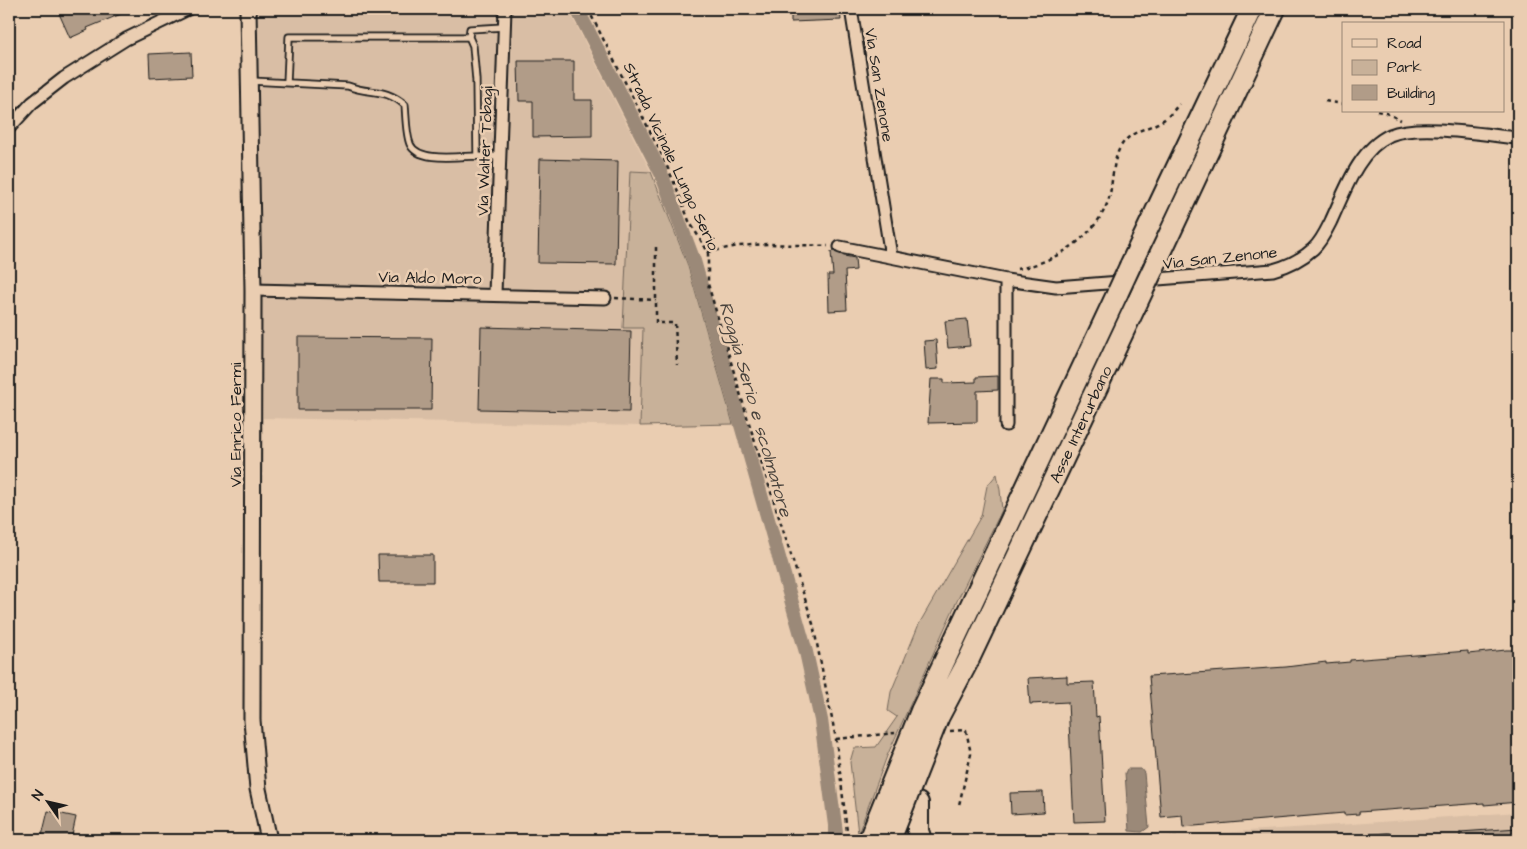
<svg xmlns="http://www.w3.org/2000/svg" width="1527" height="849" viewBox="0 0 1527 849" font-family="'Architects Daughter',sans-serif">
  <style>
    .built { fill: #d9bea5 }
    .green { fill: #c8b199; stroke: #72665a }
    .water { fill: #9b8978; stroke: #685d53 }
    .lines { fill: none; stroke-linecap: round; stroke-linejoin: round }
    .canal { stroke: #9b8978; stroke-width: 14 }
    .building { fill: #b19c88; stroke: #1c1c1c }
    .service-casing { stroke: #1c1c1c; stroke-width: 9 }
    .minor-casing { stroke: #1c1c1c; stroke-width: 15 }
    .tertiary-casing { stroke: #1c1c1c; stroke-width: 19 }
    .trunk-casing { stroke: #1c1c1c; stroke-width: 24 }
    .path { stroke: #1c1c1c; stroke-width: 2.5; stroke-dasharray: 4 4; stroke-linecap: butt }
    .service { stroke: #eacdb1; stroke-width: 5.5 }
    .minor { stroke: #eacdb1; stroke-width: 11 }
    .tertiary { stroke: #eacdb1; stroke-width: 15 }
    .trunk { stroke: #eacdb1; stroke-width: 20 }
    .trunk-bridge-casing { stroke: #1c1c1c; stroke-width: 24; stroke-linecap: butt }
    .trunk-bridge { stroke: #eacdb1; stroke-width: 20 }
    .labels { text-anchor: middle; stroke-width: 5; stroke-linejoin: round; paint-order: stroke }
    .street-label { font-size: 16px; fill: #1c1c1c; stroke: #eacdb1 }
    .water-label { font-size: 18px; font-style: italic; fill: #48423c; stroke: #eacdb1 }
  </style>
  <rect width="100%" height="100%" fill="#eacdb1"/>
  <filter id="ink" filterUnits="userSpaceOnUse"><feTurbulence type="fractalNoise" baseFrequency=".02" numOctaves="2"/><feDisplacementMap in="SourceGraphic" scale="10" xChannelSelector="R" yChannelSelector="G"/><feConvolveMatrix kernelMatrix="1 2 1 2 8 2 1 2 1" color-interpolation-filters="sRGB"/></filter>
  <g filter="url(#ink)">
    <path class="built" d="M257,9H568L651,172L630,171L623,328L643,327L640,426L263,418Z
      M1518,812V840H1118L1338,825Z"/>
    <path class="green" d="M630,171L651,172L687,263L733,424L640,426L643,328H623Z
      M997,474L1000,490L1002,510L956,603L887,756L858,834L850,762L854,748L876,747L897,717L888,711L891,692L919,624L981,516L987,486Z"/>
    <path class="water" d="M1127,769H1141L1144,773L1149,827L1142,832L1129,831L1125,773Z"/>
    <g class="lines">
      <path class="canal" d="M577,9L661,173L694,261L806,652L821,720L837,840"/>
    </g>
    <path class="building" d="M57,9H133L87,28L88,30L70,38Z
      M840,10L841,20L791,22V12Z
      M191,52L192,76L150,78L149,54Z
      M518,61H574V100H592V136L533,137V101H519Z
      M540,159L618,161L616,264L538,263Z
      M834,251L844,256L855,258L856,270L845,271L847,310L829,311L828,275H833L831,252Z
      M967,319L970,346L948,348L945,321Z
      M481,327L631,331L629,412L479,409Z
      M298,337L432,338L431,410H298Z
      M936,340L938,369L926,370L924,341Z
      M998,376V390L977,391V422L928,423L931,379H944V383L976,382V377Z
      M378,555H433V582H379Z
      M1506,650H1518V802L1484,805V803L1359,812V814L1344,815V813L1183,827L1182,815L1161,817L1149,676L1286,667L1326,662V664L1350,662V660L1468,651V654Z
      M1067,676V683L1094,682L1096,717L1099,716L1105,821L1074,822L1068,702L1030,704L1028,678Z
      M1043,792L1044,812L1011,814L1010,793Z
      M48,811L76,817L71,840H41Z
      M1518,828V840H1460V832Z"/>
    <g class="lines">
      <g class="service-casing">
        <path id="service" d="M251,81L348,86C371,95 384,87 405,105C406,116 406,134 410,144C418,163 460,156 477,156L476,80L473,46L469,37L470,29L504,27
          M287,83L289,37H469
          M477,156L500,157
          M1336,840L1388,837L1396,840"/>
      </g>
      <g class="minor-casing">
        <path id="minor" d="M851,9L891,256
          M9,128L32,103L64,78L126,39L188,9
          M840,247L1006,280L1056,287L1273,270C1288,266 1301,260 1313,249C1321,242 1326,231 1331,221C1345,191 1358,150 1390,135C1419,123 1486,135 1518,138
          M253,290L605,298
          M495,294L505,9
          M1006,425V280"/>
      </g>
      <g class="tertiary-casing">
        <path id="tertiary" d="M248,9L253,290L252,720L258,789L269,840"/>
      </g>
      <g class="trunk-casing">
        <path id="trunk" d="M1130,266L1252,9
          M1154,267L1275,9
          M921,711L1118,292
          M938,718L968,661L1144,288
          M918,803V831L921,840"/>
      </g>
      <path class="path" d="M588,9L662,155L677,189L689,221L708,252V284L748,420L813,624L836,739L848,840
        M1325,101L1343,104
        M1377,111L1386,113L1401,120
        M656,247V323H675L677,365
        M708,252L738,246L768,244L828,246
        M1017,269C1055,263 1101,234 1110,194C1113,178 1113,156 1123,143C1134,129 1153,128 1166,118C1171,114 1175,109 1179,104
        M615,298L656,300
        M950,731L966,730L971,754L959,805
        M836,739L895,733"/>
      <use href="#service" class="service"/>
      <use href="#minor" class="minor"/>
      <use href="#tertiary" class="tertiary"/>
      <use href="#trunk" class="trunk"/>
      <g class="trunk-bridge-casing">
        <path id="trunk-bridge" d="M1144,288L1154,267
          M1118,292L1130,266
          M869,840L921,711
          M890,840L938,718"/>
      </g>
      <use href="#trunk-bridge" class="trunk-bridge"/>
    </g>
  </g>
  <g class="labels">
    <g class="street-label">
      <text transform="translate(880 85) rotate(81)" y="6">Via San Zenone</text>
      <text transform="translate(484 151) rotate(-88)" y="6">Via Walter Tobagi</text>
      <text transform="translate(672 156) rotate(65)" y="6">Strada Vicinale Lungo Serio</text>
      <text transform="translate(1220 257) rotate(-6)" y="6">Via San Zenone</text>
      <text transform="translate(430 277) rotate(1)" y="6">Via Aldo Moro</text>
      <text transform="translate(1080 424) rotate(-65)" y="6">Asse Interurbano</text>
      <text transform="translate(235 425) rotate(-90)" y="6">Via Enrico Fermi</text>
    </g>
    <g class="water-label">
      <text transform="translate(756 409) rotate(74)" y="6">Roggia Serio e scolmatore</text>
    </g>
  </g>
  <rect width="1527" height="849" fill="none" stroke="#eacdb1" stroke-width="30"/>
  <rect x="15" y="15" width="1497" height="819" fill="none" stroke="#1c1c1c" stroke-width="2" filter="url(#ink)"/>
  <rect x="1342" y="22" width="162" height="90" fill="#eacdb1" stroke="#988675"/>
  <rect x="1352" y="39" width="25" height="8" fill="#eacdb1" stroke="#988675"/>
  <text x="1387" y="48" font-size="15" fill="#1c1c1c">Road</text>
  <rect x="1352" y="60" width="25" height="15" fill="#c8b199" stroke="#988675"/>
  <text x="1387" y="72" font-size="15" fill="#1c1c1c">Park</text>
  <rect x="1352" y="85" width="25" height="15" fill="#b19c88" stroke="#988675"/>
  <text x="1387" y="98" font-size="15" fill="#1c1c1c">Building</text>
  <g transform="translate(48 802) rotate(304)" stroke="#eacdb1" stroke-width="4" paint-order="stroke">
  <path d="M0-4L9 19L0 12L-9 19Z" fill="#1c1c1c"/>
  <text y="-8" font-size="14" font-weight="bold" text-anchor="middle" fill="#1c1c1c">N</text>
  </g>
</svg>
